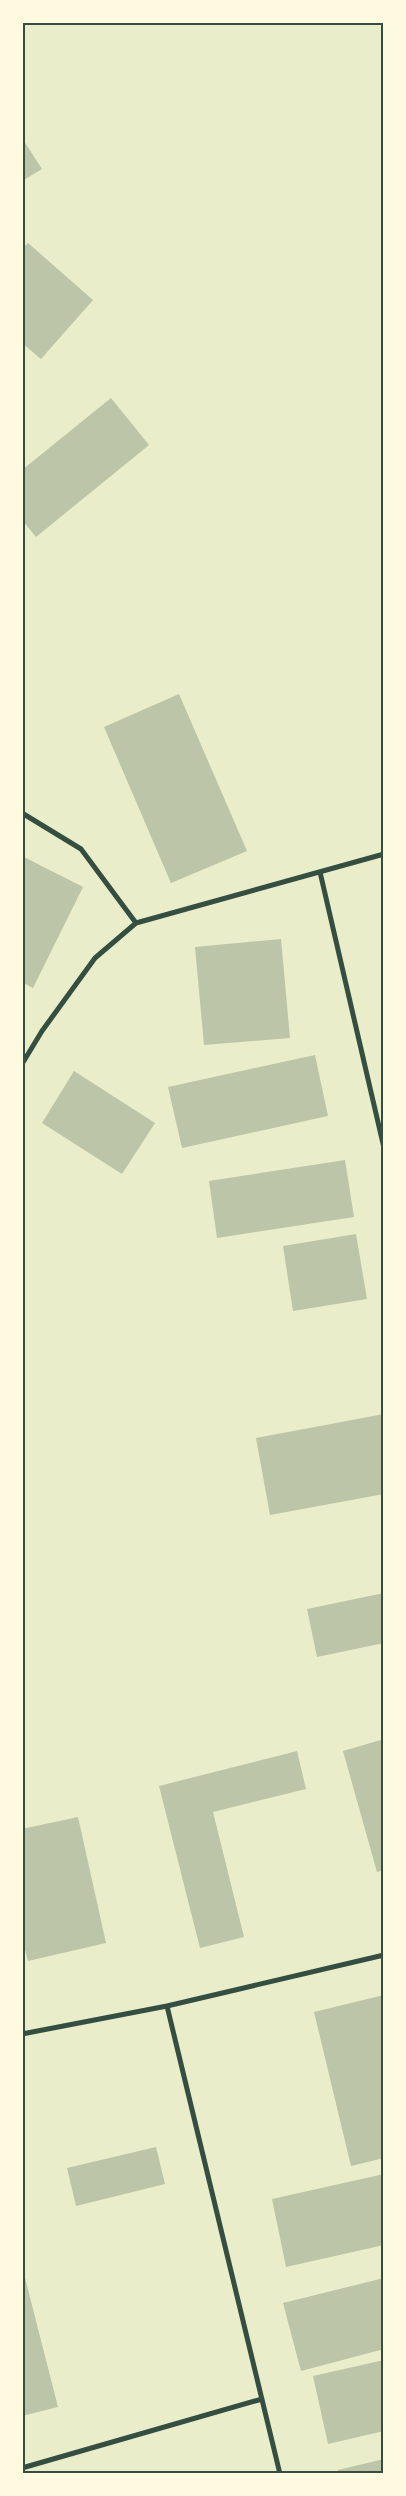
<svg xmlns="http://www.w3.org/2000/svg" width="406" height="2496" viewBox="0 0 406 2496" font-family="'Times New Roman',serif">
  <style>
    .building { fill: #bcc5a7 }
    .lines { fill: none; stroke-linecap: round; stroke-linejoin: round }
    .minor { stroke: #344e41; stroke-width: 5 }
    .neatline { fill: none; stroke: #344e41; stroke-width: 2 }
  </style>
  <rect width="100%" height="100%" fill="#e9edc9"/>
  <path class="building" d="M22,138L42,169L22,181Z
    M28,243L93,300L41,359L22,343V249Z
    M111,398L149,445L36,537L22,520V470Z
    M179,694L247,851L171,883L104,727Z
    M22,856L83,887L33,988L22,982Z
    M281,939L290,1038L204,1045L195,947Z
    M315,1055L328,1116L182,1148L168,1087Z
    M74,1071L155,1123L122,1174L42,1123Z
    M345,1160L354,1217L217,1238L209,1181Z
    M356,1234L367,1299L293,1311L283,1246Z
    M384,1414V1494L270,1515L256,1438Z
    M384,1593V1643L317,1657L307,1609Z
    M384,1739V1870L377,1872L343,1751Z
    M297,1751L306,1789L213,1812L244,1937L200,1948L159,1786Z
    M78,1817L106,1943L28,1961L22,1938V1829Z
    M384,1995V2158L351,2166L314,2012Z
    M156,2147L165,2184L76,2206L67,2168Z
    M384,2174V2245L286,2267L272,2199Z
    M22,2266L58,2407L22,2416Z
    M384,2278V2349L301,2371L283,2303Z
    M384,2360V2431L328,2444L313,2376Z
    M384,2459V2474H339L338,2470Z"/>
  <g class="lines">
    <path class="minor" d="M22,813L81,849L136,923
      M320,872L384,1148
      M22,1064L42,1031L95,958L136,923L384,854
      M167,2006L280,2474
      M22,2034L167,2006L384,1955
      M22,2468L262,2399"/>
  </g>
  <rect width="406" height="2496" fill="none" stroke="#fefae0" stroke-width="48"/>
  <rect x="24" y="24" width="358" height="2448" class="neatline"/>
</svg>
